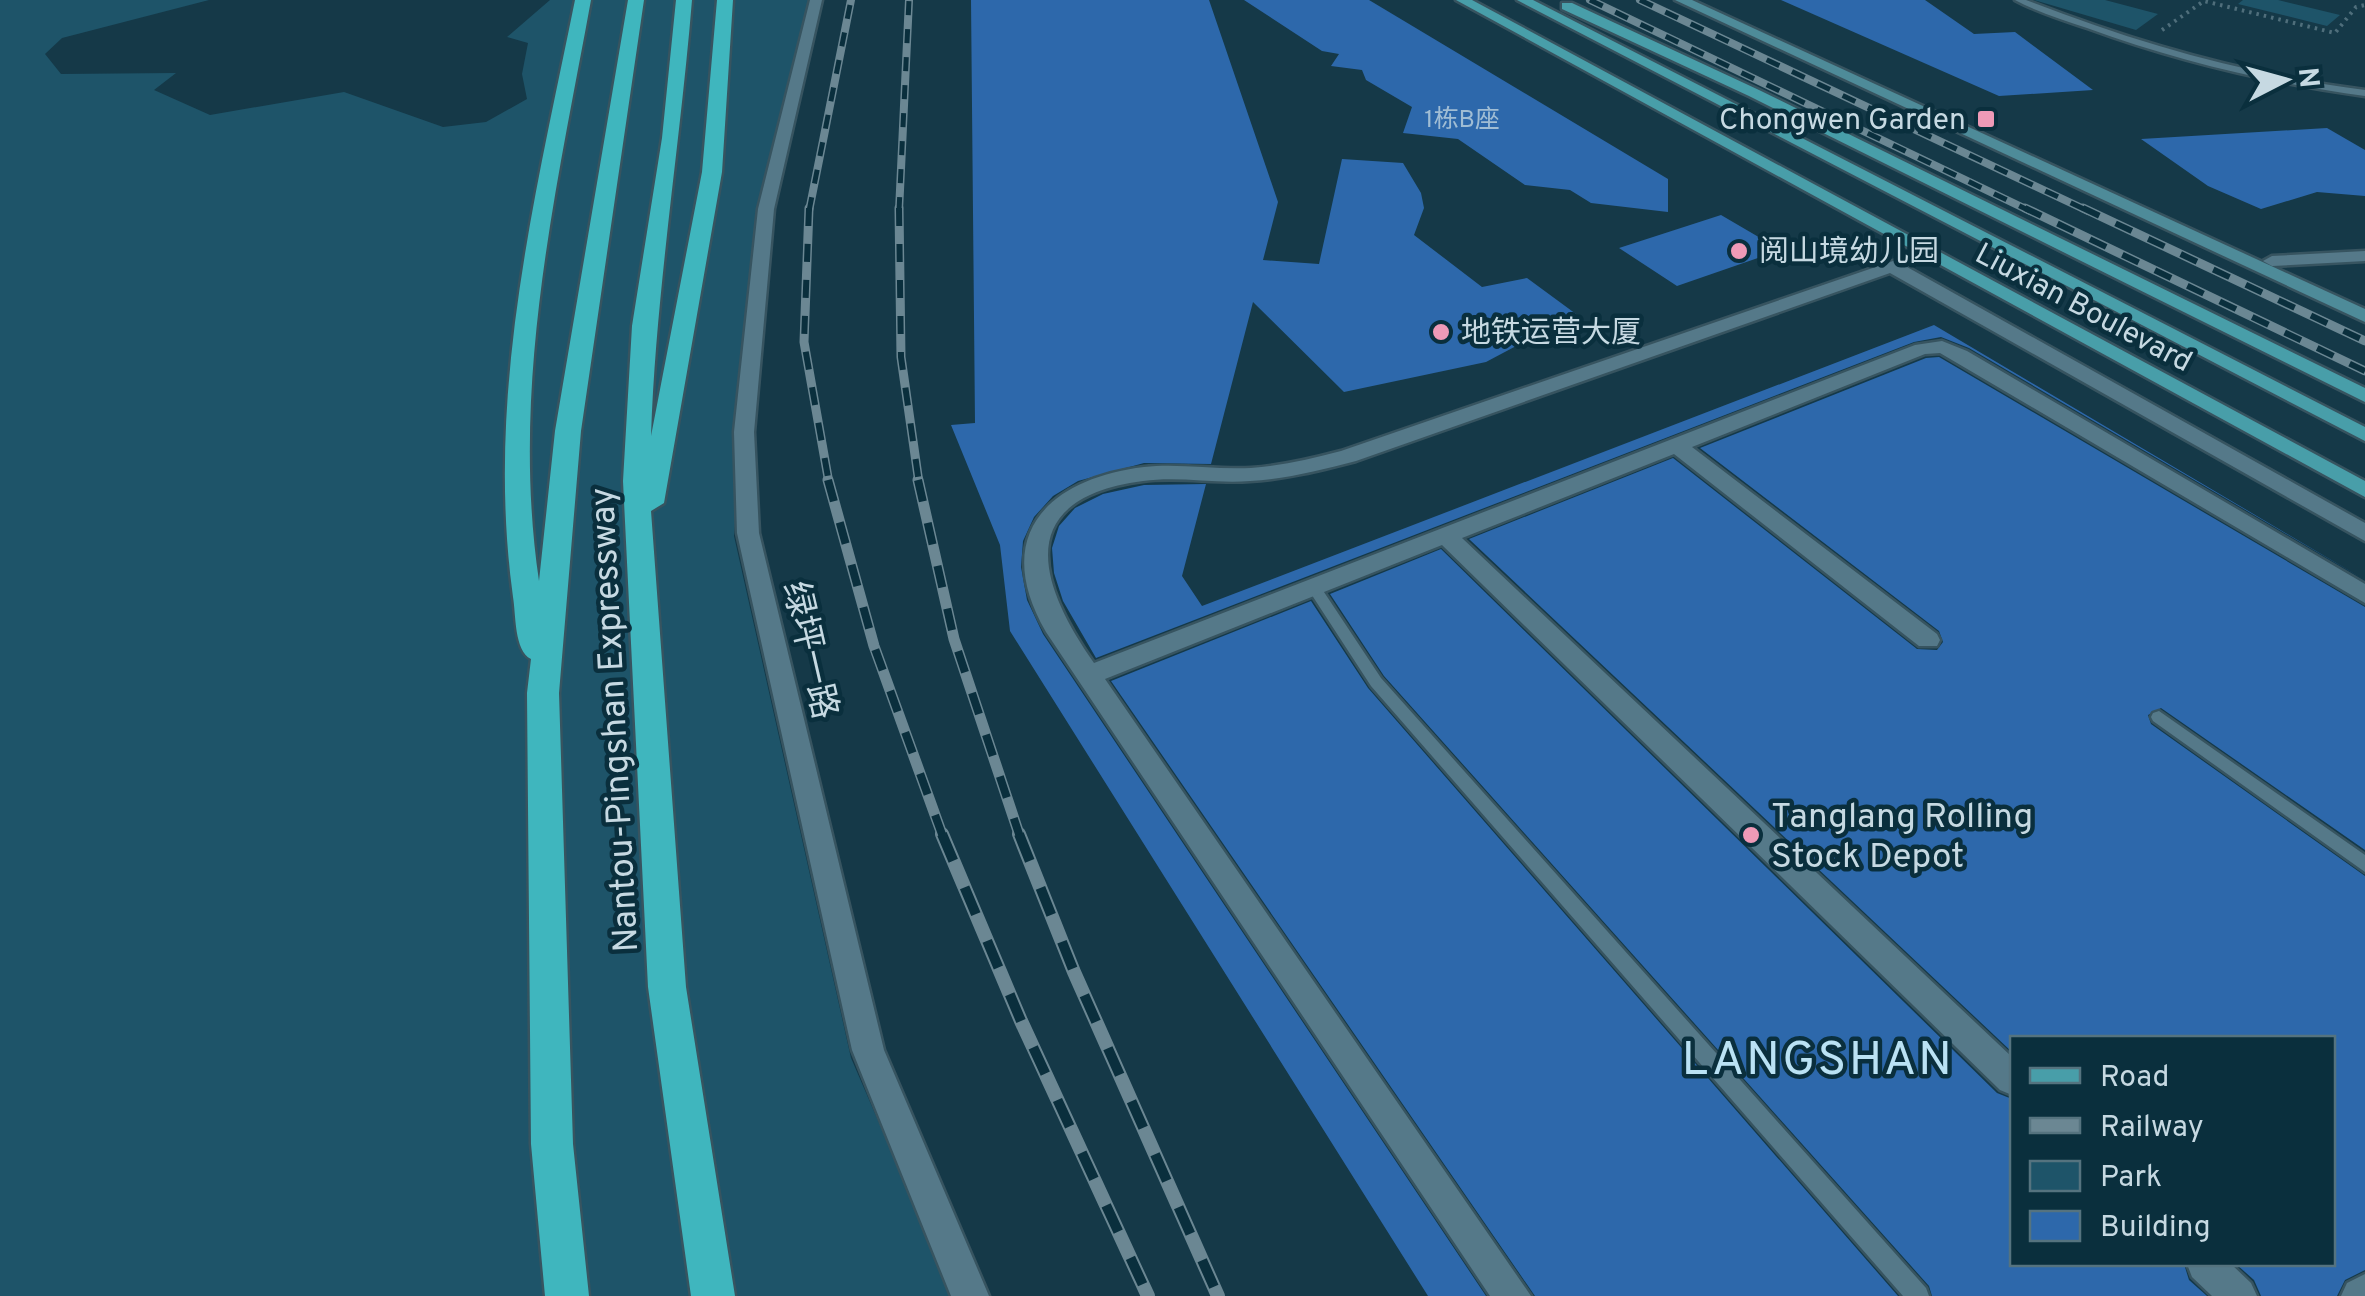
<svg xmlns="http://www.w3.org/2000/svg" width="2365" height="1296" font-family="Overpass,'Noto Sans SC',sans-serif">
<rect width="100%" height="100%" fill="#153948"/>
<path fill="#1e5469" d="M0,0H265H209L62,38L45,54L61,74L176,73L154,90L210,115L344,92L443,127L486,122L527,99L522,74L528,43L507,37L550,0H810L760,208L734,536L851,1058L954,1296H0Z
M2034,0H2105L2158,14L2136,30Z
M2243,0H2278L2340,15L2327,26L2238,4Z"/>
<path fill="#2d68ab" d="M971,0H1209L1278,202L1263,260L1319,264L1342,159L1403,163L1421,193L1424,208L1414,235L1482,287L1527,278L1576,314L1486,362L1344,392L1253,302L1211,464L1144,463L1078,481L1053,496L1034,517L1023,541L1021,567L1027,600L1043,634L1486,1296H1428L1010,631L1000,545L951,425L975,423Z
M1244,0H1369L1668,179V212L1591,203L1570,190L1525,185L1458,139L1403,133L1412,107L1366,80L1362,70L1331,66L1339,54L1322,51Z
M1781,0H1925L1974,34L2015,32L2093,90L1999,96Z
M2327,128L2365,150V196L2317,192L2261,209L2208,186L2141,139Z
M1721,215L1781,250L1677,286L1619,248Z
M1934,325L2365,580L1969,348L1941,337L1914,342L1096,658L1063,601L1054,573L1052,548L1059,526L1075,508L1103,494L1144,485L1206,484L1182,576L1202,606Z
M1939,357L2365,607V850L2161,708L2148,715L2151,724L2365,876V1270L2345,1280L2337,1296H2261L2254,1280L2236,1264H2332V1038H2012V1052L1469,539L1673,458L1917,649L1937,650L1943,642L1939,631L1700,448L1926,358Z
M1441,549L1997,1093L2012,1099V1264H2184L2189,1280L2207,1296H1932L1929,1286L1384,676L1330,594Z
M1311,601L1368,688L1898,1296H1535L1111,681Z"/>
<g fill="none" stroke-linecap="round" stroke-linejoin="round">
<defs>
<path id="lane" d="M2015,0H2026C2136,43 2247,75 2365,90V96C2270,83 2177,61 2087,28C2063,20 2037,12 2015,0Z
M1313,581L1318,583L1381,678L1926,1288L1929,1296H1903L1371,686L1306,586Z
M2159,711L2365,855V872L2153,721L2151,717L2153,713Z"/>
<path id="street" d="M810,0H822L774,209L754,432L759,533L884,1050L989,1296H951L852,1050L737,533L734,432L758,209Z
M1928,249L1934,250V258L1907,267L2365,523V541L1890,273L1356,461C1321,470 1286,479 1250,481C1215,484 1179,476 1143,481C1014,498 1036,581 1094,663L1915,345L1942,341L1967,351L2365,584V603L1940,353L1925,354L1692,447L1937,634L1940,640L1937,646H1919L1674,454L1462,538L2012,1057V1095L2000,1090L1442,545L1105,679L1531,1296H1490L1046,632C991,537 1046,479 1144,467C1179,463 1215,470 1251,468C1281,466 1311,459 1341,451Z
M2365,251V261L2272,266L2263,261L2272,256Z
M2187,1264H2231L2251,1283L2257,1296H2212L2192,1277Z
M2365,1274V1296H2341L2347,1283Z"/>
<path id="secondary" d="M1675,0H1692L2365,309V322Z"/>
<path id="primary" d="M1456,0H1472L2365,481V497Z
M1517,0H1533L2365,427V441Z
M1562,3H1572L1759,90L2365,388V402L1749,96L1562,9Z"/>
<path id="highway" d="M575,0H591C556,192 510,385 539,581L555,431L628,0H644L581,431L559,693L573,1144L589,1296H545L531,1144L527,693L531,659C514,651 516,614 513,597C485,393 535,198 575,0Z
M676,0H692C680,146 656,290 651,436L702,172L717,0H733L722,172L664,503L651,511L686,987L735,1296H691L648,987L623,481L632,326L662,138Z"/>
</defs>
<use href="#lane" stroke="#375460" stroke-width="5"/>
<use href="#street" stroke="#375460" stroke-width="5"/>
<use href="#secondary" stroke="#375460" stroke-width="5"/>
<use href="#primary" stroke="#375460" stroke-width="5"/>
<use href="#highway" stroke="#375460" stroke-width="5"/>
<path stroke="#4f6e7b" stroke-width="4" stroke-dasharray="2.5 5" stroke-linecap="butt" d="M2162,30L2204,1L2335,33L2356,7L2365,5"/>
<use href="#lane" fill="#557989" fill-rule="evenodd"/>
<use href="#street" fill="#557989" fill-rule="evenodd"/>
<use href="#secondary" fill="#4e8b99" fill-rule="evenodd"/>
<use href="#primary" fill="#489ea9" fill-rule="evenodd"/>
<use href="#highway" fill="#3fb6be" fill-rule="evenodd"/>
<defs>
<path id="rail-far3" d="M1590,0L2030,211
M1640,0L2088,211
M809,211L851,0
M899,211L909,0"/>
<path id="rail-far2" d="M809,208L804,342L829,483
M899,208L901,357L919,483
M2025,208L2365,371
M2083,208L2365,341"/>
<path id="rail-far1" d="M828,480L874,646L943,837
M918,480L954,639L1020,837"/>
<path id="rail" d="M942,834L1021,1021L1148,1296
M1019,834L1074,972L1218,1296"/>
</defs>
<use href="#rail-far3" stroke="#6b8793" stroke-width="8"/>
<use href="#rail-far2" stroke="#6b8793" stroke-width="9"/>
<use href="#rail-far1" stroke="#6b8793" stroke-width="11"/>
<use href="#rail" stroke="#6b8793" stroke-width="14"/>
<use href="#rail-far3" stroke="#0a2f3d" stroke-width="5" stroke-dasharray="14" stroke-linecap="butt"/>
<use href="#rail-far2" stroke="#0a2f3d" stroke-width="6" stroke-dasharray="18" stroke-linecap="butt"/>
<use href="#rail-far1" stroke="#0a2f3d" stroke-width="8" stroke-dasharray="22" stroke-linecap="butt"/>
<use href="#rail" stroke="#0a2f3d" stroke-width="10" stroke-dasharray="29" stroke-linecap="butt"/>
</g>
<g fill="#ef9ab7" stroke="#0a2f3d" stroke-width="4">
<rect x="1976" y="109" width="20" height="20" rx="5"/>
<circle cx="1739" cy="251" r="10"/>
<circle cx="1441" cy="332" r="10"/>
<circle cx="1751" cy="835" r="10"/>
</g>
<g text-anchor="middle" stroke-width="9" stroke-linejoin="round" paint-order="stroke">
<g font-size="25" fill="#a0bdd4">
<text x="1462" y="127">1栋B座</text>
</g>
<g font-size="30" fill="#c6d9e2" stroke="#0a2f3d" text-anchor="start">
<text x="1966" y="129" text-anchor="end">Chongwen Garden</text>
<text x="1759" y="261">阅山境幼儿园</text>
<text x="1461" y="342">地铁运营大厦</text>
</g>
<g font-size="30" fill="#c6d9e2" stroke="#0a2f3d">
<text transform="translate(2084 307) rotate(28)" y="10">Liuxian Boulevard</text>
</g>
<g font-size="35" fill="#c6d9e2" stroke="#0a2f3d">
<text transform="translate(811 650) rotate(77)" y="12">绿坪一路</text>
<text transform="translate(613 720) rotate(-93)" y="12">Nantou-Pingshan Expressway</text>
</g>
<g font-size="35" fill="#c6d9e2" stroke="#0a2f3d" text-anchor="start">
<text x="1771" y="827">Tanglang Rolling<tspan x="1771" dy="40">Stock Depot</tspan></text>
</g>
<g font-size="48" letter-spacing="2.5" fill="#bae2f4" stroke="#0a2f3d">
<text x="1818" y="1074">LANGSHAN</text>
</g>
</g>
<rect x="2010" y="1036" width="325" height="230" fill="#0a2f3d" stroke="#55737f" stroke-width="2.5"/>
<rect x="2030" y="1068" width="50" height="15" fill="#489ea9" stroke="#55737f" stroke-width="2.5"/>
<text x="2100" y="1086" font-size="30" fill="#c6d9e2">Road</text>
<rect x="2030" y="1118" width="50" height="15" fill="#6b8793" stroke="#55737f" stroke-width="2.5"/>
<text x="2100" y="1136" font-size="30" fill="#c6d9e2">Railway</text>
<rect x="2030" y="1161" width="50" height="30" fill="#1e5469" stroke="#55737f" stroke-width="2.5"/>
<text x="2100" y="1186" font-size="30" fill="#c6d9e2">Park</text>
<rect x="2030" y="1211" width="50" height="30" fill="#2d68ab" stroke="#55737f" stroke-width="2.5"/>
<text x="2100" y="1236" font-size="30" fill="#c6d9e2">Building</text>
<g transform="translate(2285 80) rotate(84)" stroke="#0a2f3d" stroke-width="8" paint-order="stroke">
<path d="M0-8L18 38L0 25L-18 38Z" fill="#c6d9e2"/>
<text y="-15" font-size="28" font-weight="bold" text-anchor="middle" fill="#c6d9e2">N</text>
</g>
</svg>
